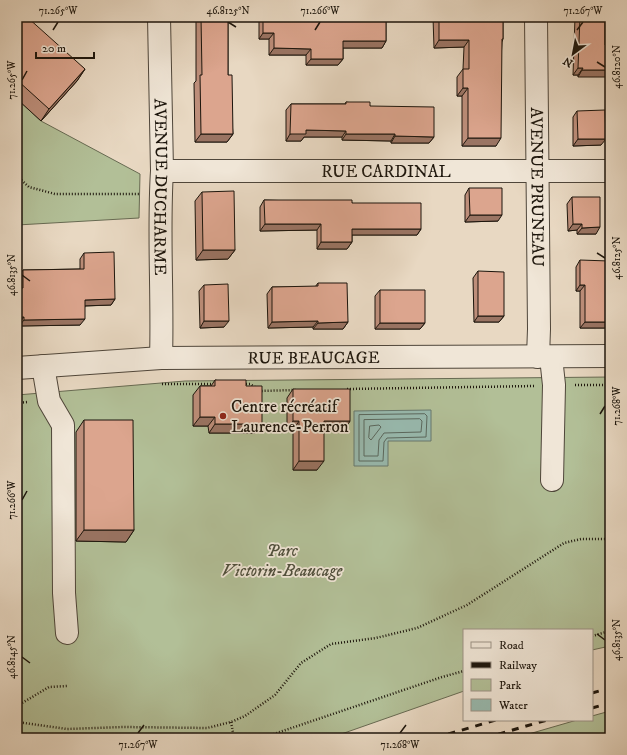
<svg xmlns="http://www.w3.org/2000/svg" width="627" height="755" font-family="'IM FELL DW Pica',serif">
<rect width="100%" height="100%" fill="#e8d8c2"/>
<filter id="stains"><feTurbulence type="fractalNoise" baseFrequency=".005" numOctaves="4"/><feColorMatrix values="0 0 0 0 .2 0 0 0 0 .09 0 0 0 0 .02 0 0 0 .5 -.17"/></filter>
<radialGradient id="worn" r=".72"><stop offset=".6" stop-color="#630" stop-opacity="0"/><stop offset="1" stop-color="#630" stop-opacity=".3"/></radialGradient>
<path fill="#b2bf97" stroke="#676a52" d="M17,99L41,121L140,174L139,218L17,225Z
M610,377V646L592,650V630H464V691L330,738H17V395L185,381Z
M610,711V735L596,738H515L577,720H592V716Z"/>
<path fill="#98baaf" stroke="#66786e" d="M431,410V441H388V466H354V411Z"/>
<g fill="none" stroke-linecap="round" stroke-linejoin="round">
<path stroke="#5a685e" stroke-width="1" d="M425,414L427,416L426,437L387,438L384,442L383,461H359V415Z
M420,419L422,421L421,432L384,433L379,440L378,456H364V420Z
M370,426L379,425L381,427L371,440L369,438Z"/>
<defs>
<g id="minor">
<path id="s1" d="M159,17L162,171C158,233 163,296 161,358"/>
<path id="s2" d="M536,17L539,329L538,357"/>
<path id="s3" d="M162,171H610"/>
<path d="M551,357L554,385L552,480"/>
<path d="M43,366L49,401L63,425L64,593L67,633"/>
<path id="s4" d="M17,368L161,358L610,356"/>
</g>
</defs>
<use href="#minor" stroke="#4f463a" stroke-width="24"/>
<path stroke="#1c150c" stroke-width="2.5" stroke-dasharray="1 2" stroke-linecap="butt" d="M17,176L29,187L55,194H140
M162,384H214
M243,384H250L255,387
M575,385H610
M347,389L534,386
M259,390L260,391L296,390
M17,403L28,402
M592,636L610,631
M17,706L49,687L67,686
M17,722L67,729L123,727L207,728L231,722L245,716L275,695L301,663L331,644L376,638L417,628L467,605L564,543L581,539H610
M231,722L234,738
M262,738L442,677L464,671"/>
<use href="#minor" stroke="#f0e6d7" stroke-width="22"/>
<path stroke="#1c150c" stroke-width="3" stroke-dasharray="7 7" stroke-linecap="butt" d="M592,693L610,688
M592,708L610,703
M435,738L496,720
M485,738L547,720"/>
</g>
<path fill="#bd8e7a" stroke="#1c150c" d="M17,17L85,69L77,81L41,121L17,99Z
M196,17H228V75L233,134L227,142H195L194,83L196,81Z
M259,17H386V41L382,48H343V59L338,65H306V55H269V39H259Z
M433,17H503V39L502,42L496,146H462V96H457V77L463,69L464,47L434,48Z
M575,17H605V45L578,77V75H573Z
M346,102L370,106L434,137L429,143H391V141L342,140V137H304L301,141H286V110L291,104H345Z
M577,111L601,145L573,146V117Z
M469,188L498,221L465,222V195Z
M202,192L235,250L228,259L196,260L195,201Z
M572,197L596,234H577V230L568,231L567,204Z
M264,200L352,203L421,229L417,235H352V242L347,249H317V230L260,231V207Z
M84,253L115,299L111,305L85,306L80,325L19,326V276L23,270L80,269V259Z
M580,260L609,297H610V328H580V291H576V267Z
M478,271L504,316L499,322H474L473,278Z
M318,283L348,322L343,329H313V327L268,328L267,294L272,287H315Z
M204,285L224,327L200,328L199,291Z
M380,290L425,323L420,329H375V296Z
M215,380L246,386L255,433H209L208,426H193V395L200,386H211Z
M293,389L350,421L344,430H324L317,470H293V431L287,430V398Z
M84,420L134,530L126,542L76,541V432Z"/>
<path fill="#9a7463" stroke="#1c150c" d="M263,33H274L269,39H259Z
M439,40H469L464,47L434,48Z
M343,41H386L382,48H338Z
M274,48L311,49L306,55H269Z
M311,59H343L338,65H306Z
M578,68H583L578,75H573Z
M85,69L77,81L41,121L49,109Z
M582,70H610V77H578Z
M463,88H468L462,96H457Z
M306,130L346,131L342,137H304L301,141H286L290,134Z
M201,134H233L227,142H195Z
M346,134H395L391,141L342,140Z
M395,136L434,137L429,143H391Z
M468,138H501L496,146H462Z
M578,139H606L601,145L573,146Z
M470,215H502L498,221L465,222Z
M265,224H321L317,230L260,231Z
M573,224H582L577,230L568,231Z
M600,227L596,234H577L582,228Z
M352,229H421L417,235H347Z
M321,242H352L347,249H317Z
M203,250H235L228,259L196,260Z
M580,285H585L580,291H576Z
M115,299L111,305L80,306L85,300Z
M478,316H504L499,322H474Z
M17,317H24L19,323H17Z
M85,319L80,325L19,326L24,320Z
M204,321H229L224,327L200,328Z
M318,321L313,327L268,328L272,322Z
M348,322L343,329H313L318,323Z
M585,322H610V328H580Z
M380,323H425L420,329H375Z
M200,417H215L208,426H193Z
M293,421H299L293,431L287,430Z
M324,421H350L344,430H318Z
M215,424H262L255,433H209Z
M299,461H324L317,470H293Z
M84,530H134L126,542L76,541Z"/>
<path fill="#dca58e" stroke="#1c150c" d="M17,17H27L85,69L49,109L17,80Z
M201,17H228V75H232L233,134H201L200,75H202Z
M263,17H386V41H343V59H311V49L274,48V33H263Z
M439,17H503V39H502L501,138H468V88H463V69H469V40H439Z
M580,17H605V45H610V70H582L583,68H578Z
M346,102H370V106L434,107V137L395,136V134H346V131L306,130V134H290L291,104H346Z
M605,110L606,139H578L577,111Z
M469,188H502V215H470Z
M234,191L235,250H203L202,192Z
M572,197H600V227L582,228V224H573Z
M264,200H352V203H421V229H352V242H321V224H265Z
M114,252L115,299L85,300V319L24,320V317H17V288H23V270L84,269V253Z
M580,260L609,261V297H610V322H585V285H580Z
M478,271L504,272V316H478Z
M318,283H347L348,322L318,323V321L272,322V287L318,286Z
M228,284L229,321H204V285Z
M380,290H425V323H380Z
M215,380H246V386H262V424H215V417H200V386H215Z
M293,389H350V421H324V461H299V421H293Z
M84,420H133L134,530H84Z"/>
<path fill="none" stroke="#1c150c" stroke-width="1.5" d="M228,22L236,27M53,30L58,22M315,30L320,22M577,30L583,22M597,62L605,67M22,80L27,71M597,253L605,258M22,275L30,281M600,414L605,406M22,500L27,491M597,634L605,640M22,657L30,663M138,733L144,725M400,733L406,725"/>
<circle fill="#8f2418" stroke="#f0e6d7" stroke-width="1.5" cx="223" cy="416" r="4"/>
<g text-anchor="middle" stroke-width="3.5" stroke-linejoin="round" paint-order="stroke">
<g font-size="17" fill="#1c150c" stroke="#f0e6d7">
<text dy="6" stroke="none"><textPath href="#s3" startOffset="224">RUE CARDINAL</textPath></text>
<text dy="6" stroke="none"><textPath href="#s1" startOffset="170">AVENUE DUCHARME</textPath></text>
<text dy="6" stroke="none"><textPath href="#s2" startOffset="170">AVENUE PRUNEAU</textPath></text>
<text dy="6" stroke="none"><textPath href="#s4" startOffset="297">RUE BEAUCAGE</textPath></text>
</g>
<g font-size="17" fill="#1c150c" stroke="#f0e6d7" text-anchor="start">
<text x="231" y="412">Centre récréatif<tspan x="231" dy="20">Laurence-Perron</tspan></text>
</g>
<g font-size="17" font-style="italic" fill="#50503d" stroke="#f0e6d7">
<text x="282" y="556">Parc<tspan x="282" dy="20">Victorin-Beaucage</tspan></text>
</g>
</g>
<rect width="627" height="755" fill="none" stroke="#e8d8c2" stroke-width="44"/>
<rect x="463" y="629" width="130" height="92" fill="#f0e6d7" stroke="#9b9286"/>
<rect x="471" y="642" width="20" height="6" fill="#f0e6d7" stroke="#9b9286"/>
<text x="499" y="649" font-size="12" fill="#1c150c">Road</text>
<rect x="471" y="662" width="20" height="6" fill="#1c150c" stroke="#9b9286"/>
<text x="499" y="669" font-size="12" fill="#1c150c">Railway</text>
<rect x="471" y="679" width="20" height="12" fill="#b2bf97" stroke="#9b9286"/>
<text x="499" y="689" font-size="12" fill="#1c150c">Park</text>
<rect x="471" y="699" width="20" height="12" fill="#98baaf" stroke="#9b9286"/>
<text x="499" y="709" font-size="12" fill="#1c150c">Water</text>
<g transform="translate(573 54) rotate(212)" stroke="#f0e6d7" stroke-width="3" paint-order="stroke">
<path d="M0-3L7 15L0 10L-7 15Z" fill="#1c150c"/>
<text y="-6" font-size="11" font-weight="bold" text-anchor="middle" fill="#1c150c">N</text>
</g>
<path d="M36 52v6h58v-6" fill="none" stroke="#1c150c" stroke-width="2"/>
<text x="42" y="52" font-size="12" fill="#1c150c" stroke="#f0e6d7" stroke-width="3" paint-order="stroke">20 m</text>
<rect x="22" y="22" width="583" height="711" fill="none" stroke="#1c150c" stroke-width="1.5"/>
<g font-size="10" text-anchor="middle" fill="#1c150c">
<text x="58" y="14">71.265°W</text>
<text x="228" y="14">46.8125°N</text>
<text x="320" y="14">71.266°W</text>
<text x="583" y="14">71.267°W</text>
<text transform="translate(616 67) rotate(-90)" y="4">46.8120°N</text>
<text transform="translate(11 80) rotate(-90)" y="4">71.265°W</text>
<text transform="translate(616 258) rotate(-90)" y="4">46.8125°N</text>
<text transform="translate(11 275) rotate(-90)" y="4">46.8135°N</text>
<text transform="translate(616 406) rotate(-90)" y="4">71.268°W</text>
<text transform="translate(11 500) rotate(-90)" y="4">71.266°W</text>
<text transform="translate(616 640) rotate(-90)" y="4">46.8135°N</text>
<text transform="translate(11 657) rotate(-90)" y="4">46.8145°N</text>
<text x="138" y="748">71.267°W</text>
<text x="400" y="748">71.268°W</text>
</g>
<rect width="100%" height="100%" filter="url(#stains)"/>
<rect width="100%" height="100%" fill="url(#worn)"/>
</svg>
